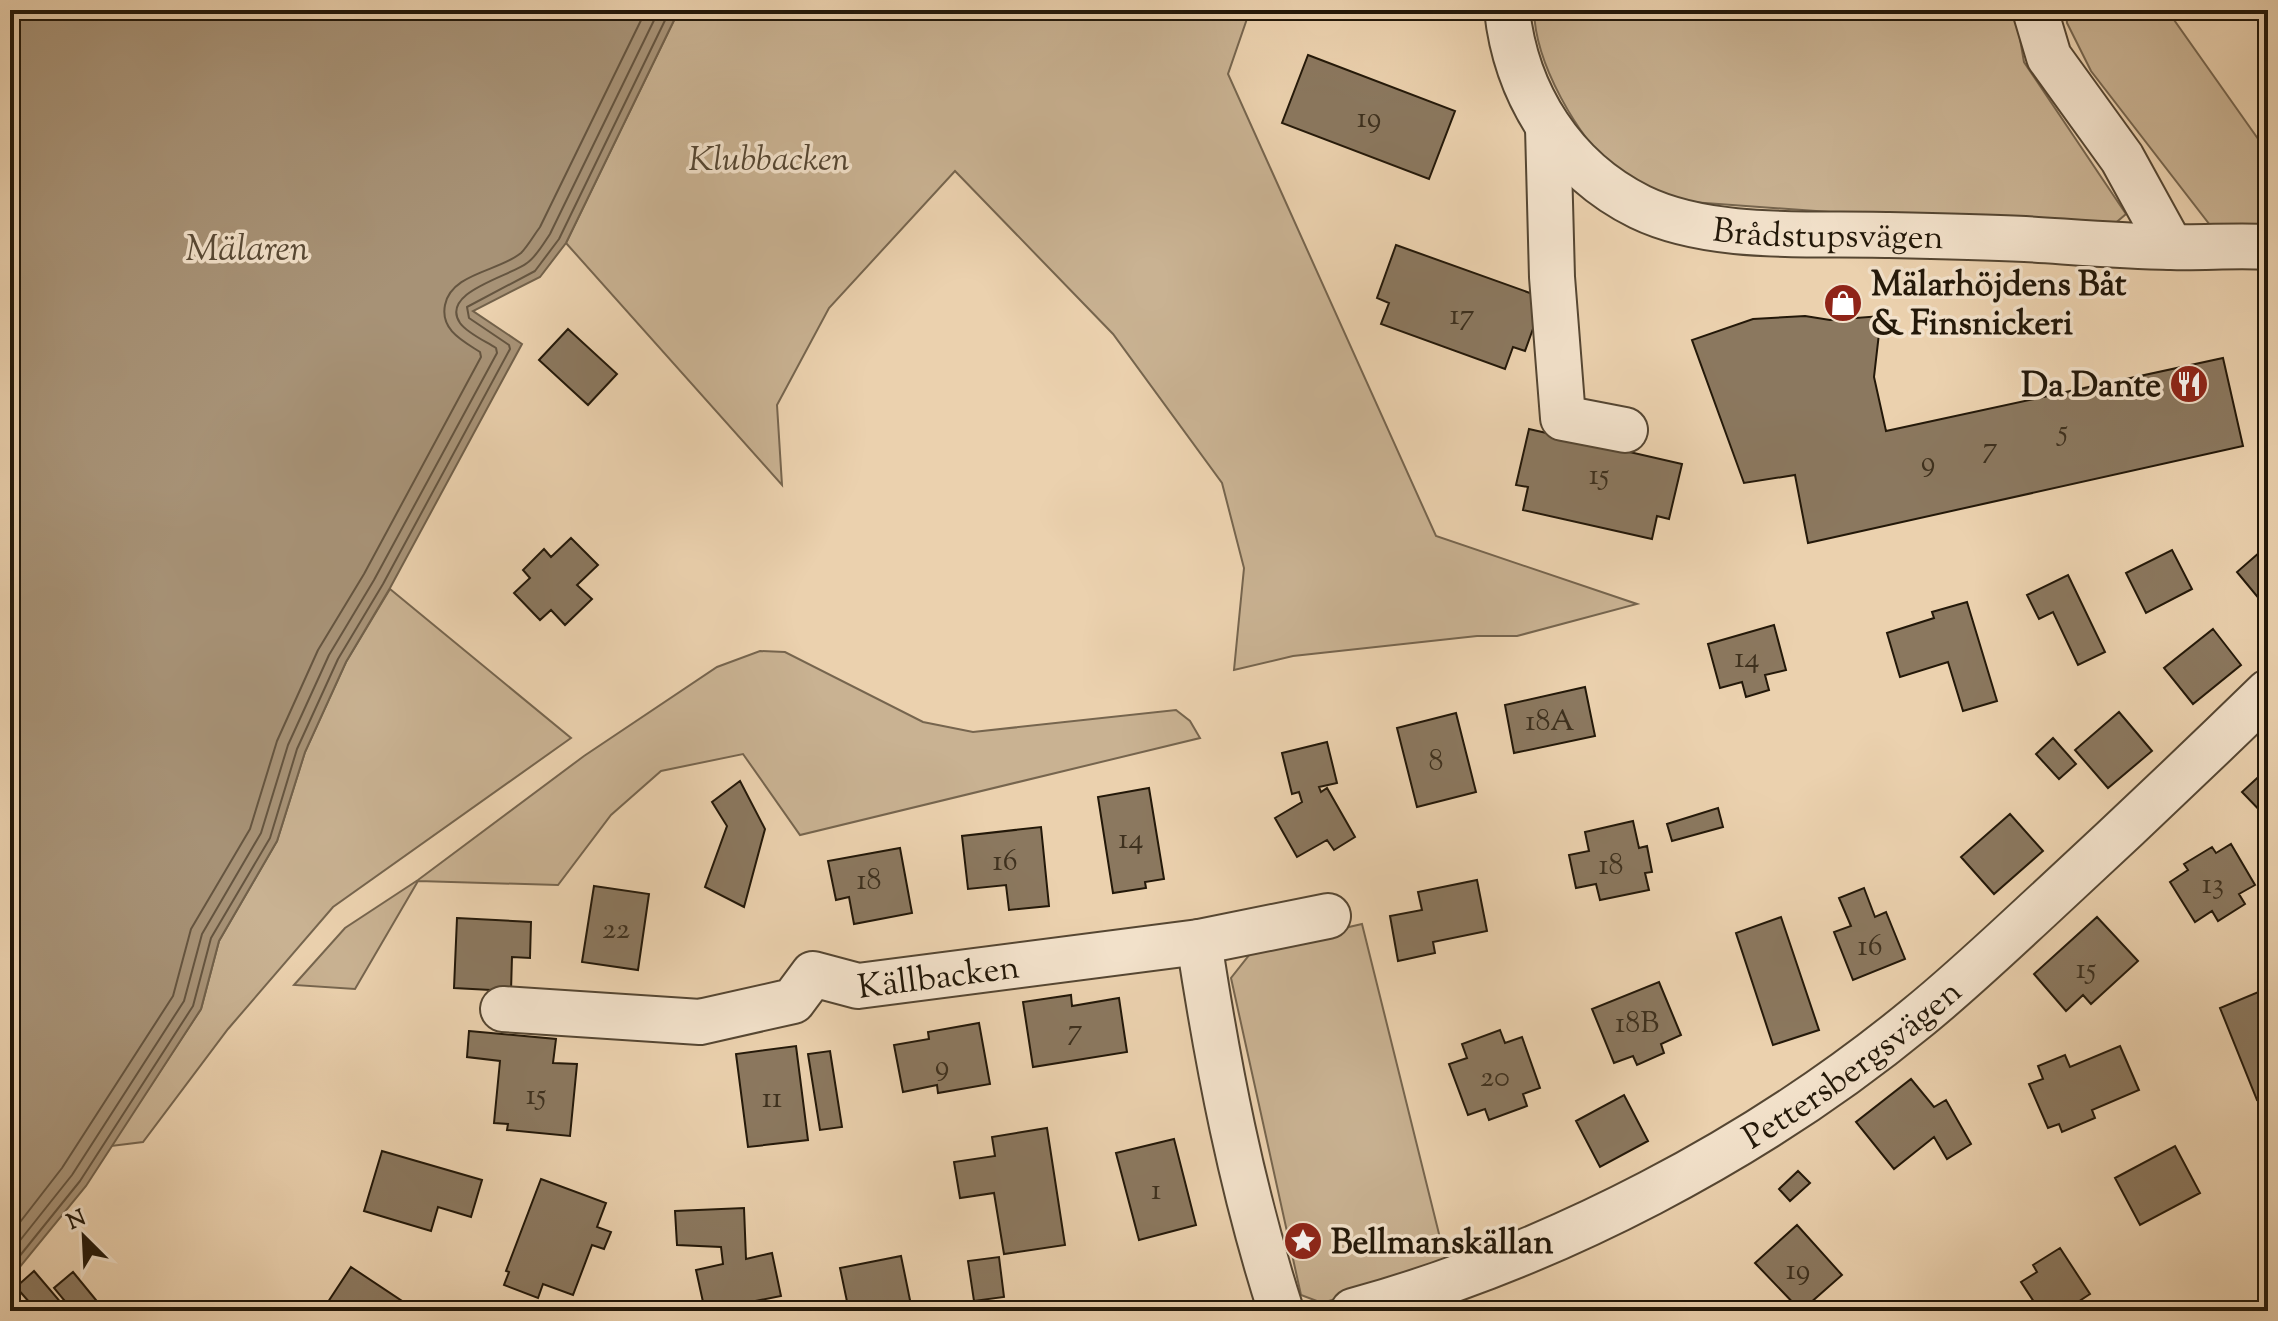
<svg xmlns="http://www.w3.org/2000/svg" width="2278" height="1321" font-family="'Sorts Mill Goudy',serif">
<rect width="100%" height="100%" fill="#ebd1ae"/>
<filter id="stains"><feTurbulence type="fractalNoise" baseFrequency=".0025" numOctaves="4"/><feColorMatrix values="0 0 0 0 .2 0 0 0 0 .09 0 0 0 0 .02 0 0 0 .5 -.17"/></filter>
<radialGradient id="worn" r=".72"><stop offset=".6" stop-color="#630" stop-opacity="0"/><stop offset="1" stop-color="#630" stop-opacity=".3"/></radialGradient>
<path fill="#c9b292" stroke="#76654e" stroke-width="2" d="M679,10H1250L1228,74L1436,536L1637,604L1517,636H1477L1293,656L1234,670L1244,568L1222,483L1113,334L955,171L829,308L777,405L782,485L566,243Z
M1534,10H2015L2024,62L2126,214L2105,232L1664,200C1649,191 1631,183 1617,171C1577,137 1535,63 1534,10Z
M2066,10H2167L2268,153V224L2210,225L2091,71L2067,23Z
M390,589L571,738L333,907L228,1029L143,1142L111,1146L201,1009L219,941L277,841L305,752L346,662Z
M760,651L785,652L923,722L973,732L1176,710L1190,721L1200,738L800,835L743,754L661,771L611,815L558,885L418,881L355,989L294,985L345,928L418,880L584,756L717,667Z
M1362,924L1447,1266L1322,1303L1301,1295L1231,978L1254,949Z"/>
<path fill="#a79276" stroke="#72614a" stroke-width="2" d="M10,10H679L566,243L540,277L473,311L522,344L390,588L346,662L305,752L277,841L219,941L201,1009L86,1186L10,1279Z"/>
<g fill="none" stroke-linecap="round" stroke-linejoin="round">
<path stroke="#655540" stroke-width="2" d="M10,1235L62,1168L173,996L191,929L250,829L277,741L318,650L364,574L481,357L480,352C463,341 440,330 445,305C451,273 500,271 521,253C528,246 534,235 540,227L646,10
M10,1253L72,1175L184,1001L202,934L261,833L288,745L329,655L374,580L497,353L496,348C485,341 467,333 460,323C439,292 511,276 527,263C536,257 544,243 550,234L659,10
M10,1268L80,1181L193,1006L211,938L270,838L297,749L338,659L383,584L510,349L509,345L469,318L467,307L535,271L559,239L670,10"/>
</g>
<path fill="#8b785f" stroke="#231809" stroke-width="2" d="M1308,55L1455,111L1429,179L1282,123Z
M1396,245L1544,298L1525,351L1513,347L1505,369L1381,324L1389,303L1377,298Z
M1805,316L1830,320L1881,316L1874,377L1886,431L2223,358L2243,446L1808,543L1795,475L1744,483L1692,340L1753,319Z
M568,329L617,374L588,405L539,360Z
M1529,429L1682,464L1669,519L1657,516L1652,539L1523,510L1528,487L1516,485Z
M571,538L598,565L577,585L592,599L565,625L551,610L540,620L514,593L530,578L523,570L544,549L551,557Z
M2268,545V604L2265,606L2237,572Z
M2172,550L2192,589L2146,613L2126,573Z
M2068,575L2105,652L2078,665L2053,612L2039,619L2027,595Z
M1967,602L1997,701L1963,711L1948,662L1900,677L1887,633L1934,618L1932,612Z
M1774,625L1786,670L1765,675L1769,690L1746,697L1742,682L1720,688L1708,644Z
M2213,629L2241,665L2193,704L2164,668Z
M1585,687L1595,736L1514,753L1505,705Z
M2119,712L2152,751L2108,788L2075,750Z
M1456,713L1476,792L1417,807L1397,728Z
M2053,738L2076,764L2059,779L2036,754Z
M1327,742L1337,783L1319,787L1321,792L1327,788L1355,837L1334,850L1327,840L1297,857L1275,818L1302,802L1299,792L1292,794L1282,753Z
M2268,768V819L2242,792Z
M740,781L765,829L744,907L705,887L727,826L712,802Z
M1149,788L1164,879L1145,882L1146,888L1113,893L1098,797Z
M1718,808L1723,827L1672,841L1667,824Z
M2010,814L2043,851L1994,894L1961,857Z
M1633,821L1639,848L1647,846L1652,872L1645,873L1649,890L1600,900L1596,884L1576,888L1569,855L1589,851L1585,832Z
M1041,827L1049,906L1009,910L1006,885L968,889L962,836Z
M2231,844L2255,885L2239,894L2245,904L2218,921L2212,911L2195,922L2170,882L2188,870L2184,864L2212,847L2216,853Z
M900,848L912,913L854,924L849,897L836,900L828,861Z
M1477,880L1487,931L1433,942L1435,953L1398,961L1390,916L1422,910L1418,892Z
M594,886L649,894L638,970L582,962Z
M1864,888L1875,917L1886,912L1905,959L1853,980L1834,932L1851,926L1839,898Z
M1781,917L1819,1030L1773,1045L1736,933Z
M2097,917L2138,961L2091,1004L2083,995L2066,1011L2034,974Z
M457,918L531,922L530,958L512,957L511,991L454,988Z
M1659,982L1681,1035L1661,1044L1664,1053L1637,1065L1633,1056L1614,1063L1592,1009Z
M2268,988V1096L2257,1100L2220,1008Z
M1071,995L1072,1006L1119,998L1127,1052L1033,1067L1023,1002Z
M979,1023L990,1084L938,1093L937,1085L903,1092L894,1045L929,1039L928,1032Z
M1500,1030L1505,1043L1522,1037L1540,1088L1523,1094L1527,1106L1489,1120L1485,1109L1468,1115L1449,1064L1467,1058L1462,1044Z
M469,1031L556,1039L553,1063L577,1064L570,1136L507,1130L508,1124L494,1123L500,1061L467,1057Z
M796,1046L808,1140L748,1147L736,1054Z
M2120,1046L2139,1090L2092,1110L2095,1118L2062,1132L2059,1124L2048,1128L2029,1084L2043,1079L2038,1066L2065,1055L2070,1067Z
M830,1051L842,1127L820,1130L808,1054Z
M1911,1079L1934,1107L1946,1100L1971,1144L1947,1159L1934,1137L1894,1169L1856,1122Z
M1624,1095L1648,1141L1600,1167L1576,1121Z
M1047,1128L1065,1245L1004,1254L994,1193L960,1198L954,1162L995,1156L992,1137Z
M1174,1139L1196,1225L1139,1240L1116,1153Z
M2175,1146L2200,1193L2140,1225L2115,1178Z
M382,1151L482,1180L471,1217L438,1207L431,1231L364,1211Z
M1798,1171L1810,1183L1790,1201L1779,1189Z
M541,1179L606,1203L597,1227L611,1232L604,1249L592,1245L573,1295L543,1284L538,1298L504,1285L509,1272L506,1271Z
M744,1208L746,1259L772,1253L781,1296L705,1311L696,1270L723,1264L721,1247L677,1245L675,1211Z
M1797,1225L1842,1275L1801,1311L1755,1263Z
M2060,1248L2090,1294L2064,1311L2058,1306L2051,1311H2040L2021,1282L2037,1272L2033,1265Z
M901,1256L911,1305L883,1311H849L840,1268Z
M999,1257L1004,1297L974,1301L968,1261Z
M351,1267L414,1309L412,1311H322Z
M34,1271L63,1305L55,1311H37L16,1287Z
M73,1272L105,1311H73L54,1288Z"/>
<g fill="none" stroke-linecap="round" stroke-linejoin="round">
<defs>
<g id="minor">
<path id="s1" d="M1507,10C1516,94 1563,169 1640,207C1710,241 1809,233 1886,235C1932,236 1979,237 2025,239C2074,242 2122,246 2171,247C2203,248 2236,245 2268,247"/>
<path d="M2035,10L2049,57L2122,158L2171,247"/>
<path d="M1548,128L1552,277L1563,418L1625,430"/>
<path d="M1199,942C1218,1066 1242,1191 1281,1311"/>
<path id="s2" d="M503,1009L700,1022L793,1001L813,974L858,986L1199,942L1328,916"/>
<path id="s3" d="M1353,1311C1553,1256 1758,1149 1918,1017C1960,983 2000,945 2040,908C2117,837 2193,765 2268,692"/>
</g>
</defs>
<use href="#minor" stroke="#554632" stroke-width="48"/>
<use href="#minor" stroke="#f2e1ca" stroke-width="44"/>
</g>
<defs>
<symbol id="shop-disc" viewBox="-11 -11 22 22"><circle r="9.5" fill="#8f2418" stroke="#f2e1ca"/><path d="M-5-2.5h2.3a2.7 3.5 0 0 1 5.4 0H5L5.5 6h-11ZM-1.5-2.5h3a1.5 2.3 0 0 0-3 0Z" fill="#fff"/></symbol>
<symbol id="restaurant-disc" viewBox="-11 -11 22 22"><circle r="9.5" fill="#8f2418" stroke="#f2e1ca"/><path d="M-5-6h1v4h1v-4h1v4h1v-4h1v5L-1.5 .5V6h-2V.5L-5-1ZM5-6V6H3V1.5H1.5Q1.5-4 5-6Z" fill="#fff"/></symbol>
<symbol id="sight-disc" viewBox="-11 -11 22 22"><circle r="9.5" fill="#8f2418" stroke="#f2e1ca"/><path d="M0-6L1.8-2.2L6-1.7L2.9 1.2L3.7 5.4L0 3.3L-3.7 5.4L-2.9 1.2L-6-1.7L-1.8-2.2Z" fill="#fff"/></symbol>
</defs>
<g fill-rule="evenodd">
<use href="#shop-disc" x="1821" y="281" width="44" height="44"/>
<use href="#restaurant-disc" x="2167" y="362" width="44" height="44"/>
<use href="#sight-disc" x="1281" y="1219" width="44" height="44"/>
</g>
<g text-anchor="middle" stroke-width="7" stroke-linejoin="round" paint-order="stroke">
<g font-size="30" fill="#3d301e">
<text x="1369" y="127">19</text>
<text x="1462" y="324">17</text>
<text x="2063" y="440">5</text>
<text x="1990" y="457">7</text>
<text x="1928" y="471">9</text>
<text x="1599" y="484">15</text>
<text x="1747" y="667">14</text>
<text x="1550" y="730">18A</text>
<text x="1436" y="770">8</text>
<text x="1131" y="848">14</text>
<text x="1005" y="870">16</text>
<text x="1611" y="874">18</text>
<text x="869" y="889">18</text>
<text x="2213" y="893">13</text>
<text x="616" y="938">22</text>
<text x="1870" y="955">16</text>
<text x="2086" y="978">15</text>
<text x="1637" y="1032">18B</text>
<text x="1075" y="1039">7</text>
<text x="942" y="1075">9</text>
<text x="1495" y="1086">20</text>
<text x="536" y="1104">15</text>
<text x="772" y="1107">11</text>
<text x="1156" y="1199">1</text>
<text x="1798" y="1279">19</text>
</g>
<g font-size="34" font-style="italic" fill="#554632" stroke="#f2e1ca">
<text x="769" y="170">Klubbacken</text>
</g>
<g font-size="34" fill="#231809" stroke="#f2e1ca">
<text dy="12" stroke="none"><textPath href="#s1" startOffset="440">Brådstupsvägen</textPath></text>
<text dy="12" stroke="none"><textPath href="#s2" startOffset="454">Källbacken</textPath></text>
<text dy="12" stroke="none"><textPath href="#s3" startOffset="560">Pettersbergsvägen</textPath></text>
</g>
<g font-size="34" font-weight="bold" fill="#231809" stroke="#f2e1ca" text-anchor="start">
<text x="1871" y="295">Mälarhöjdens Båt<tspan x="1871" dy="39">&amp; Finsnickeri</tspan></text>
<text x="2161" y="396" text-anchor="end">Da Dante</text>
<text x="1331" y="1253">Bellmanskällan</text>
</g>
<g font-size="36" font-style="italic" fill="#584935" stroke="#f2e1ca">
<text x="247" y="260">Mälaren</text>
</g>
</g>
<rect width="2278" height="1321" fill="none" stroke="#ebd1ae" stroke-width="40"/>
<rect x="12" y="12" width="2254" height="1297" fill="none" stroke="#231809" stroke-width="4"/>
<rect x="20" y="20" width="2238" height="1281" fill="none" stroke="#231809" stroke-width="2"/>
<g transform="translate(84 1237) rotate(336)" stroke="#f2e1ca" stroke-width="6" paint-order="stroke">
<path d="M0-6L14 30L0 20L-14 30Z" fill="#231809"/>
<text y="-12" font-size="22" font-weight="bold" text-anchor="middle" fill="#231809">N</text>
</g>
<rect width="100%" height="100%" filter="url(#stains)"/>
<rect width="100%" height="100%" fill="url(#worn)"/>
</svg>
